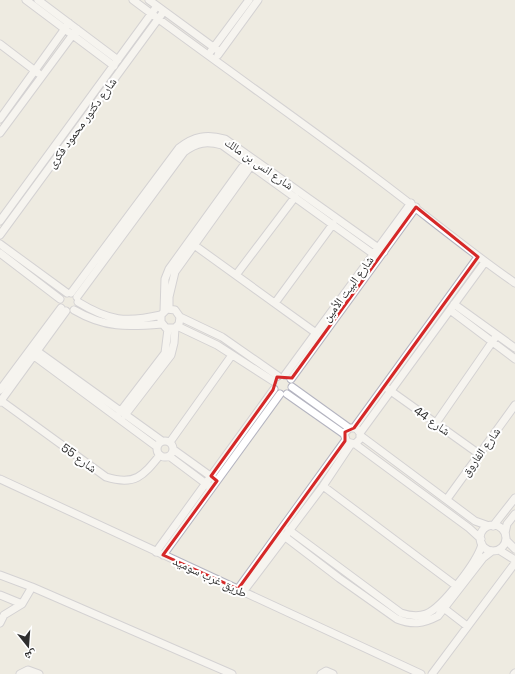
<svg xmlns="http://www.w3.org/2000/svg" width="515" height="674" font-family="'Space Grotesk','Noto Naskh Arabic',sans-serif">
<rect width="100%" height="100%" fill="#eeebe1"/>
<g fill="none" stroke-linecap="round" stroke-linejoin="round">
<defs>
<path id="minor" d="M26,0L114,66
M38,0L118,60
M133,0C213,60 295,117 375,177C422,212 467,250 515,283
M149,0L220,52
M0,44L38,73
M211,51L249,0
M218,55L258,0
M0,119L69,23
M0,133L77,29
M0,221L157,6
M0,235L164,11
M190,242L316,333
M0,244L67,293
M0,253L60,299
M236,275L295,197
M71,293L179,148C194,136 207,134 225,139L384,252
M77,297L184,152C197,142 207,141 222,145L379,258
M78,302C109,321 126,323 161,315
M275,303L333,224
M454,304L515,348
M169,309V297L175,272L253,163
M74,310C105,328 127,327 162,324
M450,310L515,359
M164,311L165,279L169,269L249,158
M180,317L222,337L278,376
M177,326L217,345L273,381
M37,351L162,441
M34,356L157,447
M285,375L411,203
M291,379L416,207
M292,387L349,428
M388,389L479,454
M0,390L61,308
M287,394L344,434
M0,400L106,477C135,486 143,476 160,455
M0,402L66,311
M120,412L165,353L168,329
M125,415L171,355L174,343L175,328L179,324L180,317L175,310L167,309L161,315V322L166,328H175
M436,423L497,335
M354,428L478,257
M360,433L485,262
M361,436L475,521L489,526
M157 449a8 8 0 1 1 16 0a8 8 0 1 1-16 0Z
M170,442L232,355
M355,444L360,439V433L356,428H349L344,434L347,442L355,444L469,528L481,539
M174,450L213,478
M169,456L209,486
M0,479L421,674
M323,486L459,588
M447,499L515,405
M480 538a13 13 0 1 1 26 0a13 13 0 1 1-26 0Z
M493,526L515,498
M289,530L401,613C410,616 418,617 426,614C442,608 478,561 482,544
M505,533L507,524L515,514
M284,536L339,578L397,619C412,625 423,624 438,616L483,558L492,551
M506,540L515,549
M499,550L515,560
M156,552L274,389
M163,555L280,394
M0,575L32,587L232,674
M238,589L345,441
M243,592L323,486L351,444
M0,595L22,604
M445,609L467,626
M0,623L4,615L22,604L32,587
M20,674L28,670L39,674
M321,674L326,671L333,674
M432,674L515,563
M514,674L515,673"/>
</defs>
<use href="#minor" stroke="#b4b4c0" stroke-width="9"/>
<use href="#minor" stroke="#fff" stroke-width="7"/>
</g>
<path d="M0 0H515V674H0ZM416,207L478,257L354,428L345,432V441L238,589L163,555L217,481L211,476L273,390L277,377L292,378Z" fill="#eeebe1" fill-opacity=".55" fill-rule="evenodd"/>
<path fill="none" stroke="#d62828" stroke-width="3" stroke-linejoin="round" d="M416,207L478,257L354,428L345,432V441L238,589L163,555L217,481L211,476L273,390L277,377L292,378Z"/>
<g text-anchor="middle" stroke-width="4" stroke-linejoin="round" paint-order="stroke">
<g font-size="12" fill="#2e2e2e" stroke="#fff">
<text transform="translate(82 123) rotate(-54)" y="4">شارع دكتور محمود فكرى</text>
<text transform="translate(259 164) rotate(35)" y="4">شارع انس بن مالك</text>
<text transform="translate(348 289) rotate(-54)" y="4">شارع البيت الأمين</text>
<text transform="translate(432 421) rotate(35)" y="4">شارع 44</text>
<text transform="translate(481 452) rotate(-54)" y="4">شارع الفاروق</text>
<text transform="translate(79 458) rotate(36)" y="4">شارع 55</text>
<text transform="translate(210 577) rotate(25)" y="4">طريق غرب سوميد</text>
</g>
</g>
<g transform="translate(28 646) rotate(163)" stroke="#ffffff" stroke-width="3" paint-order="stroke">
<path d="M0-3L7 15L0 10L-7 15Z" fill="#2e2e2e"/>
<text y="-6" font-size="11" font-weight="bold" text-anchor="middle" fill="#2e2e2e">ش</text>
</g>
</svg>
